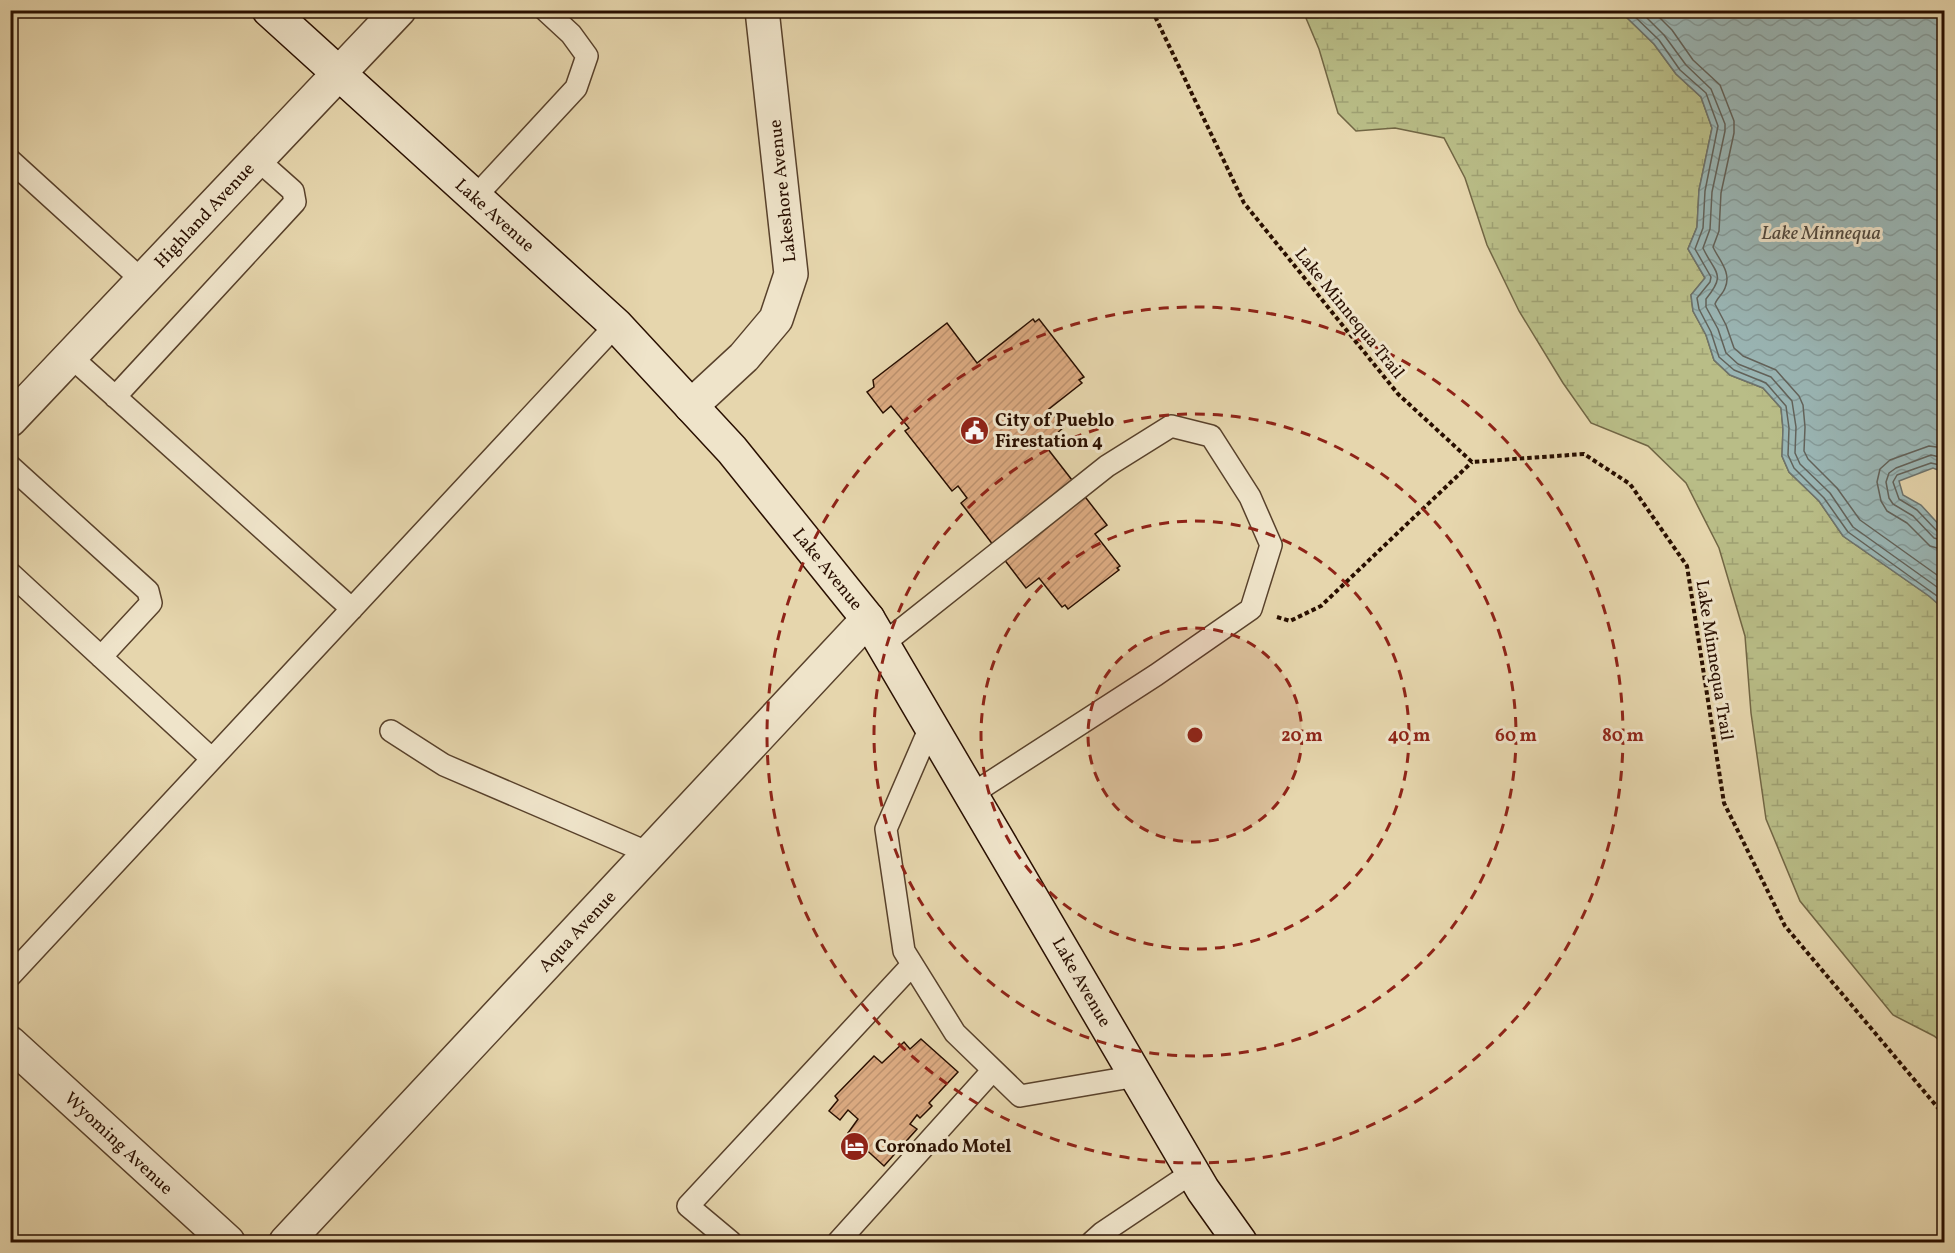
<svg xmlns="http://www.w3.org/2000/svg" width="1955" height="1253" font-family="Vollkorn,serif">
<defs>
<pattern id="wetland-marsh" width="20" height="14" patternUnits="userSpaceOnUse" patternTransform="scale(1.5)"><rect width="20" height="14" fill="#b9bd87"/><path d="M1 5h8M5 5V1M11 12h8M15 12V8" fill="none" stroke="#9fa173"/></pattern>
<pattern id="water-waves" width="16" height="10" patternUnits="userSpaceOnUse" patternTransform="scale(1.5)"><rect width="16" height="10" fill="#9ab6b5"/><path d="M0 5q4-4 8 0t8 0" fill="none" stroke="#859b9a"/></pattern>
<pattern id="building-hatch" width="6" height="6" patternUnits="userSpaceOnUse" patternTransform="scale(1.5)"><rect width="6" height="6" fill="#daa980"/><path d="M-1 1l2-2M0 6l6-6M5 7l2-2" fill="none" stroke="#bb906d"/></pattern>
</defs>
<rect width="100%" height="100%" fill="#e6d6ad"/>
<filter id="stains"><feTurbulence type="fractalNoise" baseFrequency=".00333" numOctaves="4"/><feColorMatrix values="0 0 0 0 .2 0 0 0 0 .09 0 0 0 0 .02 0 0 0 .5 -.17"/></filter>
<radialGradient id="worn" r=".72"><stop offset=".6" stop-color="#630" stop-opacity="0"/><stop offset="1" stop-color="#630" stop-opacity=".3"/></radialGradient>
<path fill="url(#wetland-marsh)" stroke="#716644" stroke-width="1.5" d="M1303,11H1620L1654,44L1676,74L1701,97L1712,128L1699,190L1697,227L1688,249L1705,278L1691,295L1693,311L1706,335L1714,360L1730,375L1763,388L1781,408L1783,429L1782,456L1789,472L1819,501L1843,536L1929,596L1944,609V1044L1934,1036L1893,1015L1800,901L1766,819L1751,713L1745,636L1719,548L1686,483L1648,446L1591,423L1563,383L1519,311L1487,245L1465,178L1444,138L1395,128L1356,131L1338,113L1319,49Z"/>
<path fill="url(#water-waves)" stroke="#6d736d" stroke-width="1.5" d="M1620,11H1944V470L1943,472L1933,468L1899,481L1903,495L1921,505L1944,530V609L1929,596L1843,536L1819,501L1789,472L1782,456L1783,429L1781,408L1763,388L1730,375L1714,360L1706,335L1693,311L1691,295L1705,278L1688,249L1697,227L1699,190L1712,128L1701,97L1676,74L1654,44Z"/>
<g fill="none" stroke-linecap="round" stroke-linejoin="round">
<path stroke="#62625a" stroke-width="1.5" d="M1628,10L1659,40L1680,70L1706,93L1718,126L1705,191L1703,228L1695,249L1711,277L1710,282L1697,298L1699,309L1711,332L1719,357L1734,370L1766,383L1786,406L1789,428L1788,455L1794,468L1824,498L1848,532L1944,601
M1639,10L1664,35L1686,65L1711,89L1725,124V131L1712,192L1710,229L1703,248C1715,274 1727,273 1706,299V307L1718,329L1726,353L1738,364L1771,377L1792,401L1796,427L1795,453L1800,464L1830,493L1853,527L1944,592
M1652,10L1672,30L1693,60L1720,85L1734,121V133L1721,193L1719,231L1713,247C1719,260 1732,273 1725,288C1723,294 1717,298 1715,304L1726,325L1734,348L1743,356L1776,370L1799,396L1803,405L1805,427L1804,451L1808,459L1837,488L1860,520L1944,580
M1944,448L1929,446L1890,460L1880,469L1877,482L1881,501L1887,511L1907,523L1930,546L1944,550
M1944,458L1931,455L1896,468L1889,473L1886,482L1889,498L1893,504L1913,516L1934,538L1944,541
M1944,466L1931,463L1897,475L1893,482L1899,499L1917,510L1938,532L1944,533"/>
</g>
<path fill="url(#building-hatch)" stroke="#290f00" stroke-width="1.5" d="M1033,319L1035,322L1039,319L1084,377L1079,380L1082,383L1049,409L1063,428L1044,444L1107,525L1095,534L1120,566L1117,568L1119,570L1068,609L1065,605L1062,607L1039,578L1026,588L961,503L967,498L958,486L952,491L905,431L909,428L891,406L883,413L867,392L874,387L873,380L947,323L977,363Z
M921,1039L958,1072L929,1103L932,1106L920,1118L917,1115L910,1124L917,1129L884,1166L848,1133L858,1119L848,1110L840,1120L829,1111L838,1100L835,1096L874,1056L882,1063L904,1042L910,1049Z"/>
<g fill="none" stroke-linecap="round" stroke-linejoin="round">
<defs>
<path id="lane" d="M10,160L143,281
M475,197L576,88L587,56L571,34L545,10
M71,357L352,609
M115,397L295,202L293,191L257,159
M10,466L148,591L151,603L101,657
M10,573L212,759
M883,644L1107,466L1171,426L1211,436L1250,497L1271,545L1251,609L1156,675L972,794
M931,725L886,829L904,951L955,1033L1020,1096L1137,1076
M391,731L444,765L649,853
M10,976L616,325
M731,1242L688,1206L912,965
M838,1242L993,1070
M1092,1242L1102,1233L1193,1172"/>
<path id="street" d="M691,406L744,357L776,319L791,274L762,10
M10,420L399,10
M10,1043L228,1242
M286,1242L868,619"/>
<path id="secondary" d="M269,10L616,325L732,450L868,619L1203,1190L1240,1242"/>
</defs>
<use href="#lane" stroke="#58412b" stroke-width="24"/>
<use href="#street" stroke="#58412b" stroke-width="36"/>
<use href="#secondary" stroke="#290f00" stroke-width="36"/>
<path stroke="#290f00" stroke-width="4" stroke-dasharray="4.5 3" stroke-linecap="butt" d="M1152,10L1244,203L1398,394L1472,462L1584,454L1630,484L1687,566L1724,803L1785,926L1944,1115
M1277,617L1290,621L1321,606L1472,462"/>
<use href="#lane" stroke="#efe4ca" stroke-width="21"/>
<use href="#street" stroke="#efe4ca" stroke-width="33"/>
<use href="#secondary" stroke="#efe4ca" stroke-width="33"/>
</g>
<circle cx="1195" cy="735" r="107" fill="#8f2418" fill-opacity=".12"/>
<g fill="none" stroke="#8f2418" stroke-width="3" stroke-dasharray="10 8">
<circle cx="1195" cy="735" r="107"/>
<circle cx="1195" cy="735" r="214"/>
<circle cx="1195" cy="735" r="321"/>
<circle cx="1195" cy="735" r="428"/>
</g>
<defs>
<symbol id="civic-disc" viewBox="-11 -11 22 22"><circle r="9.5" fill="#8f2418" stroke="#efe4ca"/><path d="M-.6-6.5H3V-4.5H.6V-3L4-1V1h2V6H-6V1h2V-1L-.6-3ZM-1.2 2.5V6h2.4V2.5Z" fill="#fff"/></symbol>
<symbol id="hotel-disc" viewBox="-11 -11 22 22"><circle r="9.5" fill="#8f2418" stroke="#efe4ca"/><path d="M-6-4.5h1.5V1H6V5H4.5V3h-9V5H-6ZM-4 0a1.8 1.8 0 1 1 3.6 0ZM.5 0V-2.5h3Q6-2.5 6 0Z" fill="#fff"/></symbol>
</defs>
<g fill-rule="evenodd">
<use href="#civic-disc" x="958" y="414" width="33" height="33"/>
<use href="#hotel-disc" x="838" y="1130" width="33" height="33"/>
</g>
<g text-anchor="middle" stroke-width="6" stroke-linejoin="round" paint-order="stroke">
<g font-size="18" fill="#290f00" stroke="#efe4ca">
<text transform="translate(782 191) rotate(-96)" y="6">Lakeshore Avenue</text>
<text transform="translate(204 215) rotate(-47)" y="6">Highland Avenue</text>
<text transform="translate(495 215) rotate(42)" y="6">Lake Avenue</text>
<text transform="translate(1350 313) rotate(51)" y="6">Lake Minnequa Trail</text>
<text transform="translate(828 569) rotate(51)" y="6">Lake Avenue</text>
<text transform="translate(1715 660) rotate(81)" y="6">Lake Minnequa Trail</text>
<text transform="translate(577 931) rotate(-47)" y="6">Aqua Avenue</text>
<text transform="translate(1082 982) rotate(60)" y="6">Lake Avenue</text>
<text transform="translate(119 1143) rotate(43)" y="6">Wyoming Avenue</text>
</g>
<g font-size="18" font-weight="bold" fill="#290f00" stroke="#efe4ca" text-anchor="start">
<text x="995" y="426">City of Pueblo<tspan x="995" dy="21">Firestation 4</tspan></text>
<text x="875" y="1152">Coronado Motel</text>
</g>
<g font-size="20" font-style="italic" fill="#51493f" stroke="#efe4ca">
<text x="1821" y="239">Lake Minnequa</text>
</g>
</g>
<circle cx="1195" cy="735" r="9" fill="#8f2418" stroke="#efe4ca" stroke-width="3"/>
<g font-size="18" text-anchor="middle" font-weight="bold" fill="#8f2418" stroke="#efe4ca" stroke-width="6" stroke-linejoin="round" paint-order="stroke">
<text x="1302" y="741">20 m</text>
<text x="1409" y="741">40 m</text>
<text x="1516" y="741">60 m</text>
<text x="1623" y="741">80 m</text>
</g>
<rect width="1955" height="1253" fill="none" stroke="#e6d6ad" stroke-width="36"/>
<rect x="12" y="12" width="1931" height="1229" fill="none" stroke="#290f00" stroke-width="3"/>
<rect x="18" y="18" width="1919" height="1217" fill="none" stroke="#290f00" stroke-width="1.5"/>
<rect width="100%" height="100%" filter="url(#stains)"/>
<rect width="100%" height="100%" fill="url(#worn)"/>
</svg>
